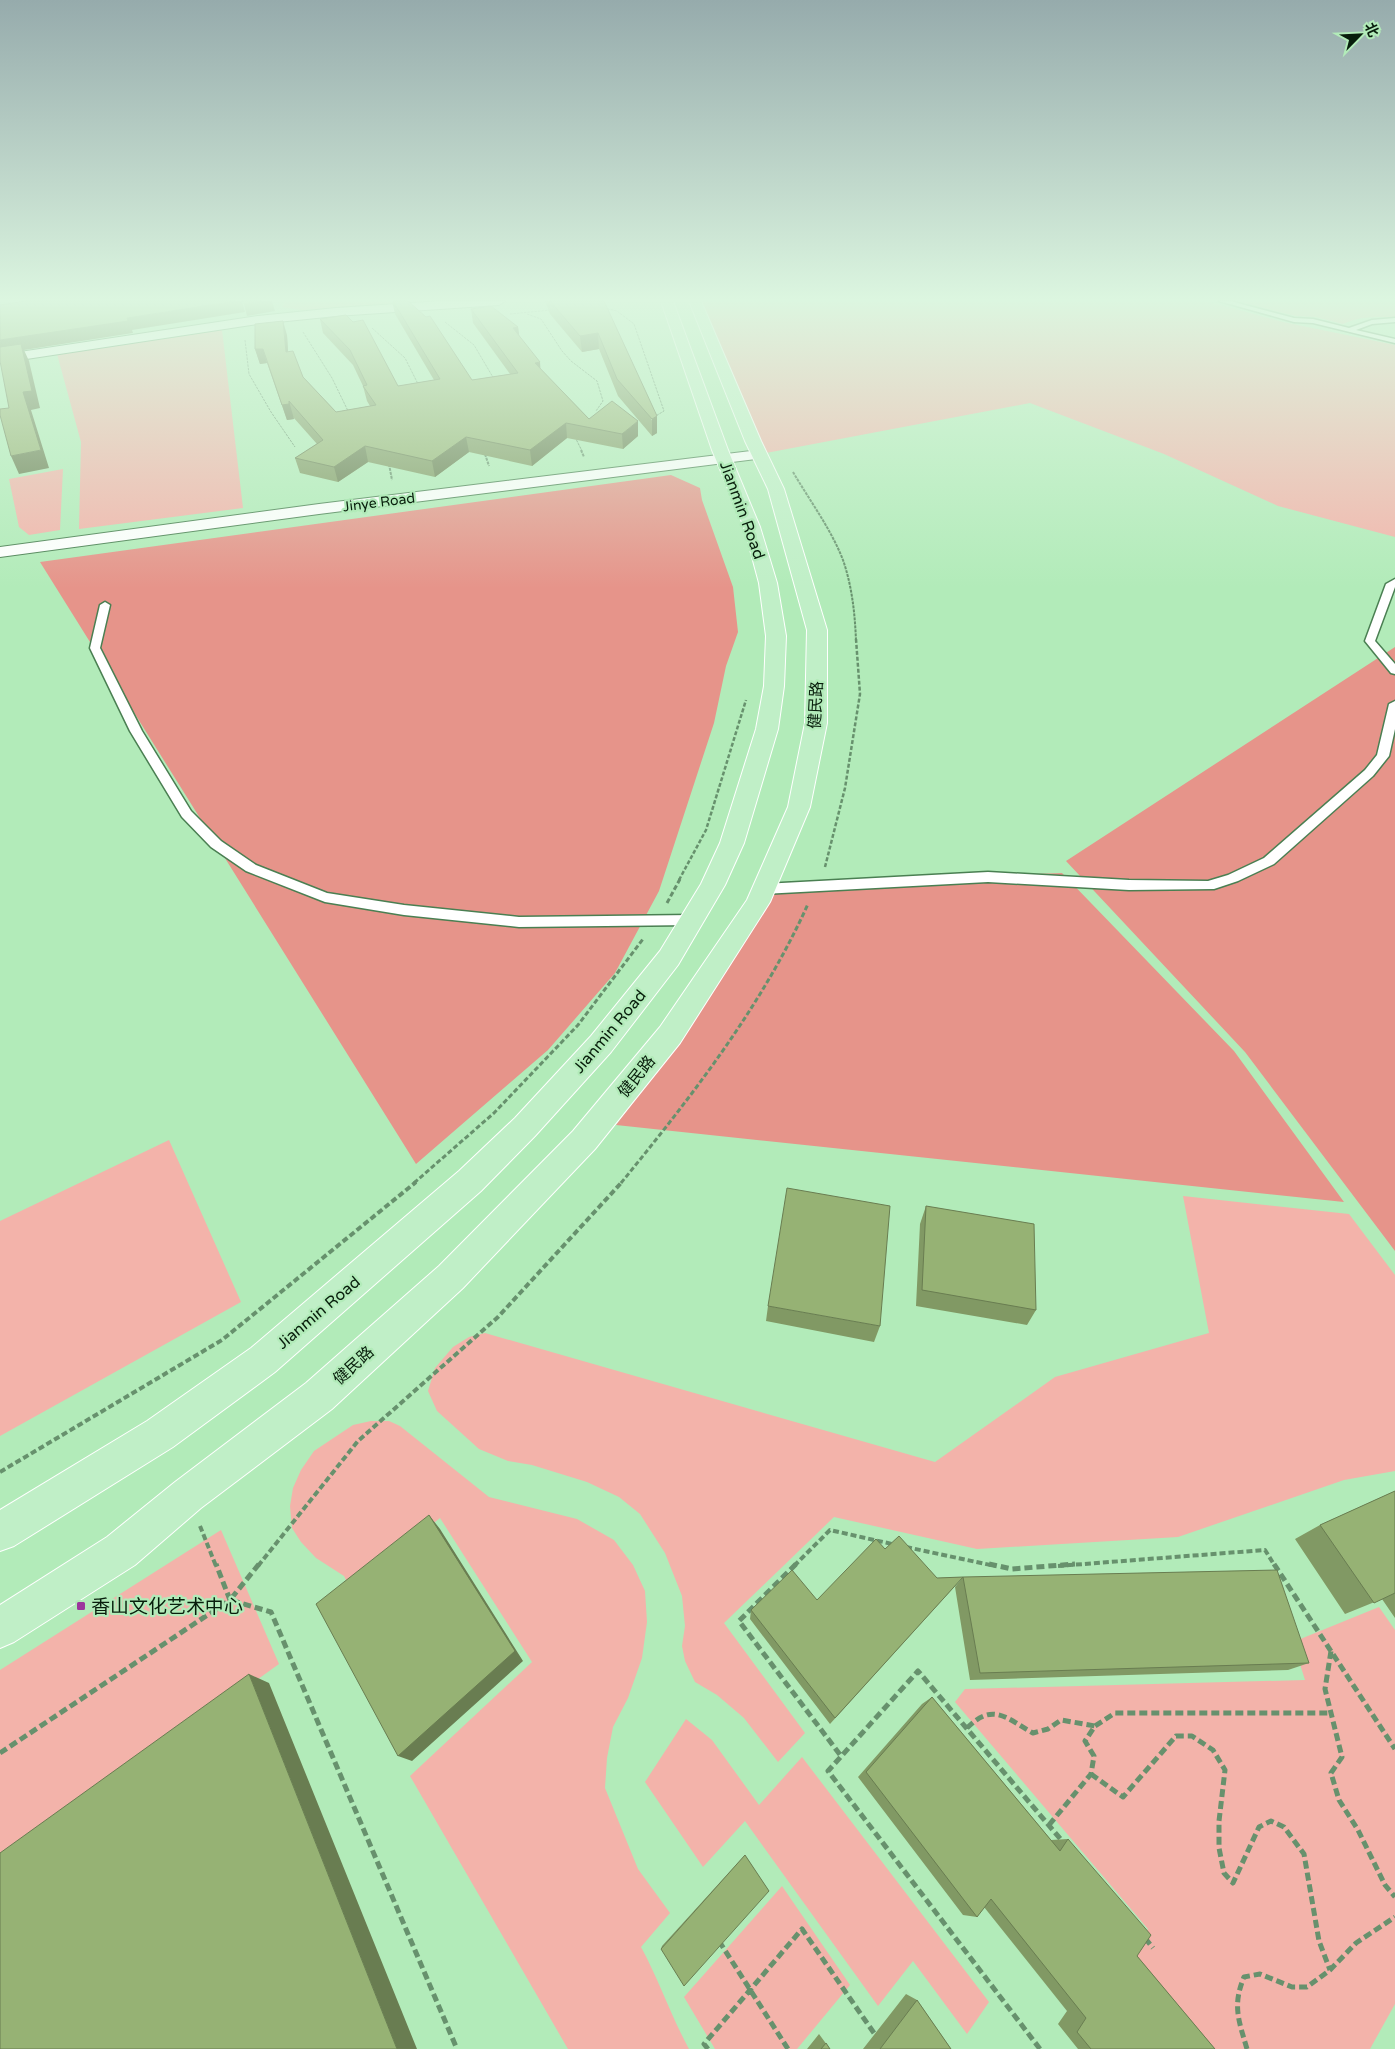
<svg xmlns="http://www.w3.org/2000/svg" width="1395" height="2049" font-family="'Varela Round','Noto Sans SC',sans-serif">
<rect width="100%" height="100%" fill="#b2ebb9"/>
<path fill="#f3b3aa" d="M285,301H432L302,310L282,307Z
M700,301H1206L1283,322L1395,345V537L1278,506L1164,454L1030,403L766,453Z
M1237,301H1395V317C1377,317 1359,316 1343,324L1316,317L1296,316Z
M222,330L243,508L79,529L81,442L57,354Z
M63,469L60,530L29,535L19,527L9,479Z
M169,1140L241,1302L0,1436V1221Z
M1183,1196L1349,1214L1395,1275V1471L1344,1480L1178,1537L977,1549L834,1517L724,1623L805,1733L778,1762L744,1718L717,1695L695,1682L685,1661L682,1646L685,1626L682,1596L665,1553L640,1514L619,1497L587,1482L532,1465L508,1461L479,1449L437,1411L428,1391L435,1368L453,1347L469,1337L485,1333L935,1462L1055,1377L1209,1333Z
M371,1421H389L400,1426L489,1497L577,1519L614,1540L633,1565L645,1591L647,1622L642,1658L628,1698L613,1727L607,1758L605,1788L638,1869L670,1913L641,1947C659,1980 671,2016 689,2049H568L410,1776L532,1662L440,1518L351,1590L344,1576L316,1558L301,1542L292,1528L290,1506L293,1488L301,1470L314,1451L353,1425Z
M221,1530L279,1664L0,1864V1670Z
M1379,1607L1395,1630V2004L1370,2049H1207L1129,1954L1148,1929L955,1702L965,1689L1305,1680L1293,1642Z
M686,1719L712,1740L759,1805L802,1757L989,2002L967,2034L913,1961L878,2006L745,1821L703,1867L645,1782Z
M782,1886L850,1985L797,2049H715L684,1997Z"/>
<path fill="#e6948a" d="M671,475L700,488L702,500L733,587L738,632L726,666L714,723L659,891L615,973L548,1050L416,1164L40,562Z
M1395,647V1251L1245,1052L1066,861Z
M1062,873L1234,1051L1344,1202L616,1125L691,1025L777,884Z"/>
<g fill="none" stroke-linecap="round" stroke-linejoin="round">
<defs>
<path id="lane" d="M1219,301H1230L1294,318L1313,319L1349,328L1372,320L1395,318V322L1372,324L1356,330L1395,339V343L1313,323L1294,322Z
M1395,579V587L1375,641L1395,664V674L1391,673L1365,641L1386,584Z
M105,602L110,605L100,648L142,731L191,811L221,841L256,865L327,893L404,905L519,917L693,915L698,917L700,920L698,923L693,925L519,927L404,915L325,902L246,871L211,847L182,817L130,731L90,648L100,605Z
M1395,701V729L1389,756L1373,776L1274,864L1238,881L1214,889L1129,890L988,882L763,894L758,892L756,889L758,886L763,884L988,872L1129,880L1208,881L1228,875L1264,858L1365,770L1377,755L1389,704Z"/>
<path id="street" d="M442,301H505L499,305L336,316L258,324L0,363V355L258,316L336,308Z"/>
<path id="secondary" d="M759,450L764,452L767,455L764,458L319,514L0,557V547L319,504Z"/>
<path id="primary" d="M661,301H673L728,450L760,527L777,583L786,636L784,686L778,729L744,843L725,885L678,965L611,1052L535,1136L481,1191L275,1372L173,1447L14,1546L0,1551V1510L147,1421L251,1348L459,1171L515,1118L591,1036L660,951L701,884L720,843L756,729L764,686L766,636L759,583L744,527L712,450Z
M689,301H701L761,441L784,489L827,630V723L810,807L770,902L680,1043L595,1149L463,1288L332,1409L201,1508L135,1565L14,1642L0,1648V1605L107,1537L175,1482L306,1383L439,1266L573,1131L660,1027L747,900L788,807L805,723L807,630L768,489L745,441Z"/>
</defs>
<use href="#lane" stroke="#4a7f52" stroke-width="3"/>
<use href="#street" stroke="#4a7f52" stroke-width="2"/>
<use href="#secondary" stroke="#4a7f52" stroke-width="2"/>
<use href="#primary" stroke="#fff" stroke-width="2"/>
<path stroke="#67916d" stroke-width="1" stroke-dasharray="2.5 1" stroke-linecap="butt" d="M604,308L617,311L634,324L664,411L654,417
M510,314L551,310
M527,314L541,319L562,351L571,361L597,381L603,401L596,411
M445,322L474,345L494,379
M372,328L405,358L419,386
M303,332L332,378L349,413
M245,340L249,374L271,412L295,447
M575,437L582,451"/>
<path stroke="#67916d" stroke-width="2" stroke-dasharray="3 1" stroke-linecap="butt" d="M581,450L584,457
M485,454L489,466
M389,464L392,480
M793,472C810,501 831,529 843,560C852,586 855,614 856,641"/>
<path stroke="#67916d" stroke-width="2.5" stroke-dasharray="4 2" stroke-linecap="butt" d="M825,867L845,788L860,694L856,639
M679,880L706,830L746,700"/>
<path stroke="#67916d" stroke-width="3" stroke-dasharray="5 2.5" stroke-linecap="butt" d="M667,903L680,879
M414,1183L494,1113L578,1025L643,939
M621,1183C692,1096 762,1006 808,904"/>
<path stroke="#67916d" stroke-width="4" stroke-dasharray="6 3" stroke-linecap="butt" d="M0,1472L222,1340L416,1182
M200,1526L216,1566
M906,1547L995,1566
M258,1566L358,1441L498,1317L622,1182
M794,1566L830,1530L892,1544
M1058,1566L1265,1550L1275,1566"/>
<path stroke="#67916d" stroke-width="5" stroke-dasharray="8 4" stroke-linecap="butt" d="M259,1564L230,1600L271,1612L457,2049
M796,1564L739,1621L841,1756
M989,1564L1012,1569L1075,1564
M1274,1564L1395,1749
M1331,1651L1325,1689L1342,1757L1331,1773L1339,1800L1358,1830L1385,1885L1395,1897
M967,1728C993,1702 1006,1718 1033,1733L1048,1729L1061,1720L1095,1726
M0,1753L230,1600L216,1564
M1091,1774L1123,1797L1176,1736H1192L1213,1750L1225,1770L1219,1821V1848L1224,1873L1233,1883L1259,1827L1271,1821L1284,1827L1304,1854L1319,1941L1330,1970
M1049,1825L1091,1774L1094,1756L1085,1741L1095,1726L1115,1713H1332
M1145,1938L1153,1948
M719,1941L788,2049
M708,2049L704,2044L802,1929L876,2036
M1040,2049L828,1771L918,1671L1063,1842
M1247,2049C1239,2021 1232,2006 1244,1977L1260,1974L1292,1987H1307L1330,1970L1356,1943L1395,1917"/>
<use href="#lane" fill="#fff" fill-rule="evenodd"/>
<use href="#street" fill="#fff" fill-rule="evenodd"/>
<use href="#secondary" fill="#fff" fill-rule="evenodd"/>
<use href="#primary" fill="#c0efc7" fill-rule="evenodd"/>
</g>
<path fill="#819964" d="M392,301L472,380L510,374L473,323L471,309L518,327L519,336L540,369L589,419L638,436L623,449L567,438L532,466L469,452L435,477L368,462L338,482L300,473L295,458L317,444L293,417L294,419L287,420L267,363L260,364L255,349L287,335L288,352L303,377L336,412L370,406L367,401L363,386L353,365L323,333L320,319L398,386L434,380L395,314Z
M545,301H604L657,433L652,436L618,396L599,349L582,352L550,314Z
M926,1206L1036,1310L1027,1325L916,1306L920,1224Z
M768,1306L880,1326L874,1342L766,1321Z
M1395,1491V1618L1382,1599L1345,1614L1295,1539L1320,1525Z
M885,1549L937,1578L963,1577L830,1724L750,1619L751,1610L817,1600Z
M963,1577L1309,1663L1288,1670L970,1680L955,1587Z
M932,1697L1051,1840L1068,1839L1137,1956L1215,2049H1078L1058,2024L1067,2011L984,1907L977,1917L963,1915L858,1777L922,1704Z
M745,1855L661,1949L662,1946L744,1856Z
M906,1994L917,2000L951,2049H863Z
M819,2034L830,2049H807Z"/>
<path fill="#697d51" d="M236,301H242L245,312L132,330L133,333L24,350L29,361L40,408L31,410L49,468L19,474L11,456L41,450L0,353V340L127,318Z
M262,301H272L275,311L247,316L244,304Z
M283,321L287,335L289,367L286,352Z
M518,327L520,341L513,328Z
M598,333L599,349L582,352L580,336Z
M255,349H263L267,363L260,364Z
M540,362L541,377L535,363Z
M289,401L294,419L287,420L282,405Z
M657,416V433L652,436V419Z
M638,421V436L623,449L622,434Z
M566,423L567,438L532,466L530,450Z
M466,437L469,452L435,477L432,461Z
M365,446L368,462L338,482L334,467Z
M429,1515L440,1529L523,1661L412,1761L398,1756Z
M249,1674L269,1683L417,2049H397Z"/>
<path fill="#96b274" stroke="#697d51" d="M25,301H236L127,318L128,321L0,340V305Z
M242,301H262L244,304Z
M393,301H408L426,317L430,316L472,380L518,373L471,309L491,306L518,327L513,328L540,362L535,363L589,419L612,401L638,421L622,434L566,423L530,450L466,437L432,461L365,446L334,467L295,458L323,440L289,401V404L282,405L263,349H255V324L283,321L286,352L293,351L303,377L336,412L376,405L363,386L367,385L350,350L320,319L346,315L353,322L363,320L398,386L440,379Z
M550,301H604L657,416L652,419L617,379L598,333L580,336Z
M21,344L32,391L23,392L41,450L11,456L0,415V409L9,408L0,361V347Z
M787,1188L890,1206L880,1326L768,1306Z
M926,1206L1034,1224L1036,1310L922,1290Z
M1395,1491V1593L1374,1603L1320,1525Z
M429,1515L515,1651L398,1756L316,1604Z
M899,1536L937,1578L963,1577L835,1718L751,1610L792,1570L817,1600L876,1539L885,1549Z
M1277,1570L1309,1663L980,1673L963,1577Z
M249,1674L397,2049H0V1853Z
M932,1697L1060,1851L1068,1839L1151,1935L1137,1956L1215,2049H1091L1077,2032L1086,2018L991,1899L977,1917L866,1772Z
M745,1855L769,1891L684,1986L661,1949Z
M917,2000L951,2049H880Z
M826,2043L830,2049H821Z"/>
<linearGradient id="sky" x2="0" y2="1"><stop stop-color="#96abac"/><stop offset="0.51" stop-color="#dcf6e0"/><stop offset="1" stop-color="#dcf6e0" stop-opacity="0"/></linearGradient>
<rect width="1395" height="588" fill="url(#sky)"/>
<rect fill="#9c379c" stroke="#b2ebb9" stroke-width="2" x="76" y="1601" width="10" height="10" rx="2.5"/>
<g text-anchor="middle" stroke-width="4.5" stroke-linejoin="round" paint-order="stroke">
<g font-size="14" fill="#081e0c" stroke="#b2ebb9">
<text transform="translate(379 502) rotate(-7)" y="5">Jinye Road</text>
</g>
<g font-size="16" fill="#081e0c" stroke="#b2ebb9">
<text transform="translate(743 510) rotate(70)" y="6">Jianmin Road</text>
<text transform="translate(815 705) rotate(-87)" y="6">健民路</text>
<text transform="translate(609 1031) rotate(-50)" y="6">Jianmin Road</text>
<text transform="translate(636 1076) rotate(-51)" y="6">健民路</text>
<text transform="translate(318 1312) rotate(-40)" y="6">Jianmin Road</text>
<text transform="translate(353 1365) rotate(-42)" y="6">健民路</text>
</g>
<g font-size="19" fill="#081e0c" stroke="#b2ebb9" text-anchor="start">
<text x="91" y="1613">香山文化艺术中心</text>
</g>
</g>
<g transform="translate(1360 35) rotate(66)" stroke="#b2ebb9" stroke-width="4" paint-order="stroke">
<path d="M0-4L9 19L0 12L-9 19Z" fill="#081e0c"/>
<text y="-8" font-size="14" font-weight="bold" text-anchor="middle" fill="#081e0c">北</text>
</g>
</svg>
